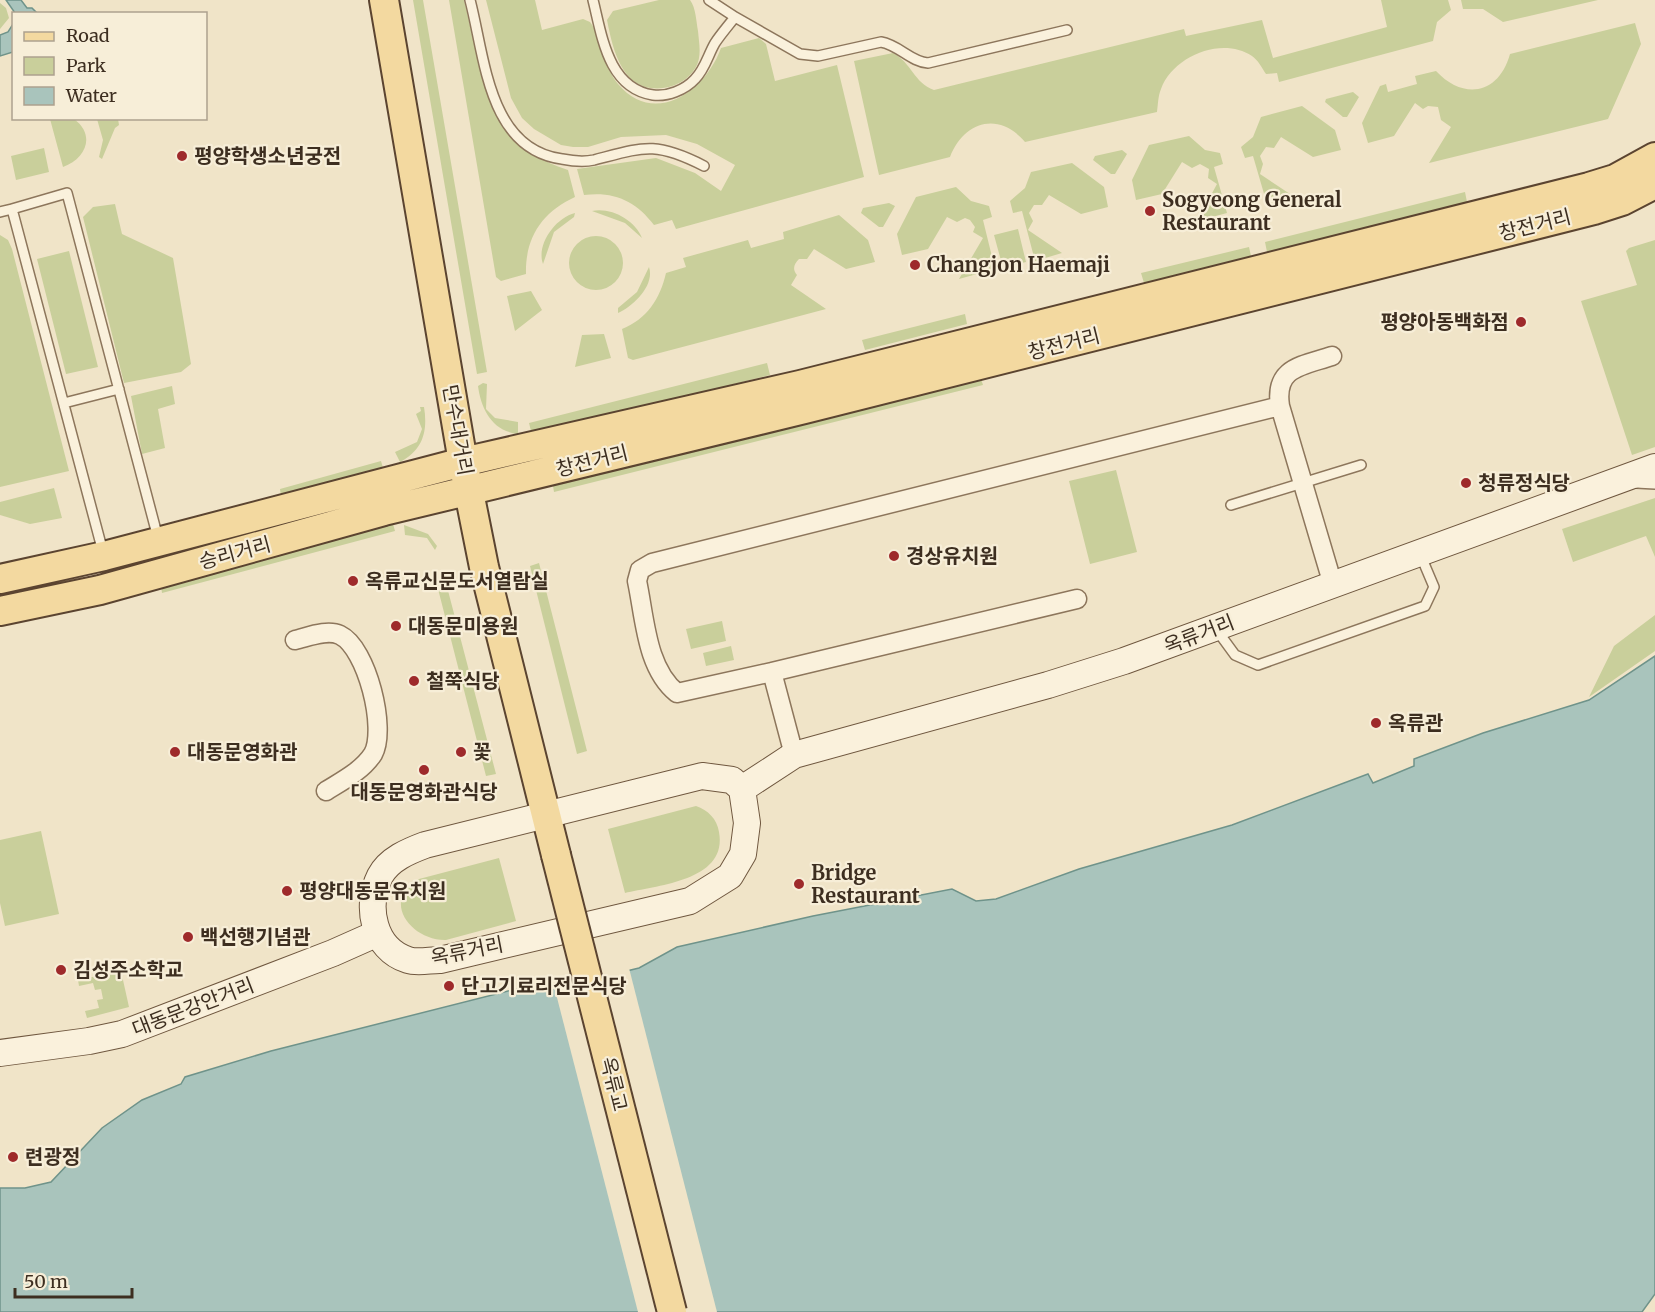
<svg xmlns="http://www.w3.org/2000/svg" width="1655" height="1312" font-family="Merriweather,'Noto Sans KR',serif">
<rect width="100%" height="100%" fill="#f0e4c8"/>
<path fill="#c9cf9b" d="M413,0H423L487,372L477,374Z
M449,0H464C481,69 488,147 568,170L575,197C542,212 525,238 526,274L501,281L496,277Z
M486,0H535L542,30L583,19L590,22C604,40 603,66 618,84C655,128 706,90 721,48L759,38L766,44L775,81L837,65L864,177L676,229L672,220L654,225C636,201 614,191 584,195L577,169L656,158L695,173L721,191L735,165L697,144L666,135L621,137L588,147H573L561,145L534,129L522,118L511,98Z
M659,0H690C696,8 696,21 698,31C699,43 702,56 696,67C684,89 650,96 631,79C616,64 611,40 607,20L613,11Z
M1381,0H1448L1451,10L1437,22L1433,41L1279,82L1277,73L1266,74C1262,68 1258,60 1252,56C1222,36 1173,56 1161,89C1158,96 1158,105 1157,112L1025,142C999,111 964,121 950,157L879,175L854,61L893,53C911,62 914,83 934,90L1184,29L1186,36L1262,20L1273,58L1387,27Z
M1461,0H1598L1503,22L1483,9H1463Z
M0,3L6,8L9,18L0,29Z
M1635,23L1641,44L1608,119L1429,163L1451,127L1441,120L1438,107L1428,106L1423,109L1415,103L1394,136L1368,143L1362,123L1380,86L1386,84L1388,92L1417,84L1415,76L1436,71C1464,101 1499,94 1510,54Z
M1353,92L1359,97L1347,117H1343L1325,102L1326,99Z
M1302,106L1335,130L1341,150L1313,157L1281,137L1274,148L1266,147L1260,156L1263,164L1260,174L1293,196L1267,204L1253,156L1245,158L1241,147L1253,137L1261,117Z
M50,119H74C96,135 86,159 63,167Z
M97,119H118L119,125L115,128L102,159L99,157L103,140Z
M1189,136L1205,150L1220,153L1223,164L1214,167L1227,213L1197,221L1217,184L1208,178L1209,169L1200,164L1192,168L1182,162L1162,194L1136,200L1132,180L1149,145Z
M44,148L49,172L16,180L11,156Z
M1122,150L1127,154L1115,174H1111L1093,160L1095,156Z
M1072,163L1104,187L1108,207L1081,214L1049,195L1042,205H1034L1029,213L1033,221L1028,230L1062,253L1035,261L1022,211L1013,213L1010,201L1025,188L1031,172Z
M956,187L971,201L989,206L992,217L983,220L995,269L959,279L983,238L973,232L975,227L970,220L965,218L957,222L947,217L928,249L902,255L897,234L916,197Z
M1465,192L1467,202L1267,252L1265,242Z
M889,203L895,206L883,227H879L861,213L863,208Z
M115,204L122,234L173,258L191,364L181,372L124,383L83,217L93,207Z
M592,211C611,207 635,220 642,238L625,223Z
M575,213L574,217L554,232L543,264C536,245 555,218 575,213Z
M839,215L868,240L875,262L846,269L814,249L807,259H799C794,264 792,269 797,275L791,285L826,309L633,360L628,358L622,329C647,319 660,299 666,273L686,267L683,258L748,240L751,248L784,239L783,232Z
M1018,229L1026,262L1003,268L994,235Z
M0,235L8,240L12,249L69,471L0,487Z
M569 263a27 27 0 1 1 54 0a27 27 0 1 1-54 0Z
M1655,240V447L1632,455L1581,301L1637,285L1626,251L1629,248Z
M1249,247L1251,256L1144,283L1141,273Z
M69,251L98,367L66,374L37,259Z
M649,267C655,285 634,306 618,313V308L637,292Z
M531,291L542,310L515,331L507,296Z
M965,314L967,324L865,350L862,340Z
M604,334L611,358L575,367L582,335Z
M767,363L770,375L532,435L529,423Z
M981,379L983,385L554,492L553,486Z
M483,383L487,384L486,409L495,418L518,422V434C492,431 481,409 478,386Z
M172,386L175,404L158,409L165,448L142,454L131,396Z
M420,407H424C428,431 423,450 400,462L395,452L417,442L422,429L416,414L421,411Z
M381,461L383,468L281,496L280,489Z
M1116,470L1137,552L1090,564L1069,481Z
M54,488L62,518L30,524L0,515V502Z
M1655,498V557L1646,536L1573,562L1562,529Z
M393,524L395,531L162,593L161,586Z
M404,525L428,534L437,546L435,550L427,538L405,535Z
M539,563L587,751L577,754L530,566Z
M446,583L496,774L486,776L437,585Z
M1655,615V651L1589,697L1614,646Z
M722,621L726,641L691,649L686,629Z
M731,646L734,660L706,666L703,653Z
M696,806C708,810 717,819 719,832C728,881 657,885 625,893L608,829Z
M41,831L59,914L5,926L0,903V840Z
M499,858L516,921L446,940C411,941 380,900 419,879Z
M121,971L129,1007L87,1018L85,1011L99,1008L97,1000L103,999L101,989L95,990L93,983L79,986L78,980Z"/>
<path fill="#a9c4bc" stroke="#6f938a" stroke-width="1.5" d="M6,0H21L27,8H32L37,13H15Z
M13,24V52L0,56V35L8,32Z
M1655,656V1294L1642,1312H0V1188H25L51,1182L102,1128L142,1100L181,1084L185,1077L271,1051L520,988L544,991L639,968L677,947L813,916L952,889L976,901L996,899L1079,869L1232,825L1368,774L1373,783L1414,766V759L1483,733L1589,700Z"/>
<path fill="#f0e4c8" d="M629,968L717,1312H638L554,986Z"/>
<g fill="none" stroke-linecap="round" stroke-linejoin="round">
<defs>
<path id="lane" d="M470,0C485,57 488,149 562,159C572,161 585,162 594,160C644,147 655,141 704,166
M593,0C602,36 608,88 653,95C667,97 685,90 695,79C705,69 708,55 715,43C721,34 728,26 735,17L709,0
M735,17L800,54L818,56L881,42C899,45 911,62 928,63L1067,30
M0,212L12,209
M64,403L119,389
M1636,483L1655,484
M1231,505L1361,465
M103,552L12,209L67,193L158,538
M1216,629L1235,655L1258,665L1425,606L1434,587L1420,554"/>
<path id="street" d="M1280,406C1274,367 1302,366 1332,356
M295,640C308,637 327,629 340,635C367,648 387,729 373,754C362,771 342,781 326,791
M772,672L1077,599
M794,755L772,672L677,693C646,668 645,618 637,581L640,570L652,563L1280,406L1333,585"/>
<path id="secondary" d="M702,776L732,780L742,789L747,823L743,854L730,876L690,901L440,960C430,960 417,963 408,960C373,949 365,906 380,876C389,859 409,851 425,845Z
M742,789L794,755L1048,685L1124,661L1655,467
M0,1053L89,1041L122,1034L333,953L378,933"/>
<path id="primary" d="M384,0L463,462L484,567L556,855
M0,579L104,556L463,462L800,385L1589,187L1615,179L1655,157
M0,611L100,590L384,511L805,409L1594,210L1622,201L1655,184"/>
</defs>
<use href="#lane" stroke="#8d765c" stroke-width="12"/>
<use href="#street" stroke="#8d765c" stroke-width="21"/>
<use href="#secondary" stroke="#6f573f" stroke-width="28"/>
<use href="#primary" stroke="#5b4430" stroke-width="32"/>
<use href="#lane" stroke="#faf1dc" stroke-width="9"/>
<use href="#street" stroke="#faf1dc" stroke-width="18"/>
<use href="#secondary" stroke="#faf1dc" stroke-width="26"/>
<use href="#primary" stroke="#f3d9a0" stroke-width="28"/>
<defs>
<path id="primary-bridge" d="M556,855L672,1312"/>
</defs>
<use href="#primary-bridge" stroke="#5b4430" stroke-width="32" stroke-linecap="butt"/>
<use href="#primary-bridge" stroke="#f3d9a0" stroke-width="28"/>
</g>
<g fill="#9e2a2b" stroke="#f7eed8" stroke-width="2">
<circle cx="182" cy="156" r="6"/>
<circle cx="1150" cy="211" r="6"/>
<circle cx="915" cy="265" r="6"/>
<circle cx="1521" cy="322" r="6"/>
<circle cx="1466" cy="483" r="6"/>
<circle cx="894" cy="556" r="6"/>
<circle cx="353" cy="581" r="6"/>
<circle cx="396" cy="626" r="6"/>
<circle cx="414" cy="681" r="6"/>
<circle cx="1376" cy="723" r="6"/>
<circle cx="175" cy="752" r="6"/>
<circle cx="461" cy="752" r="6"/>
<circle cx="424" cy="770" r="6"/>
<circle cx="799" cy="884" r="6"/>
<circle cx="287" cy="891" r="6"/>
<circle cx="188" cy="937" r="6"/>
<circle cx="61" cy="970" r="6"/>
<circle cx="449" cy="986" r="6"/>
<circle cx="13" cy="1157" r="6"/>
</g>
<g text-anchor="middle" stroke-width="4.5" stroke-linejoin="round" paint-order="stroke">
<g font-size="20" font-weight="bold" fill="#3d2e20" stroke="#f7eed8" text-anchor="start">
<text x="194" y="163">평양학생소년궁전</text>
<text x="1162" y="207">Sogyeong General<tspan x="1162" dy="23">Restaurant</tspan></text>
<text x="927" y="272">Changjon Haemaji</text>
<text x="1509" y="329" text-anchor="end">평양아동백화점</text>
<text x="1478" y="490">청류정식당</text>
<text x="906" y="563">경상유치원</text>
<text x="365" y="588">옥류교신문도서열람실</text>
<text x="408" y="633">대동문미용원</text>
<text x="426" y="688">철쭉식당</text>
<text x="1388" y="730">옥류관</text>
<text x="187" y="759">대동문영화관</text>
<text x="473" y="759">꽃</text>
<text x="424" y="799" text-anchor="middle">대동문영화관식당</text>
<text x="811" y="880">Bridge<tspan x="811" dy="23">Restaurant</tspan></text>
<text x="299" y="898">평양대동문유치원</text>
<text x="200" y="944">백선행기념관</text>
<text x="73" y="977">김성주소학교</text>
<text x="461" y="993">단고기료리전문식당</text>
<text x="25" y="1164">련광정</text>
</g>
<g font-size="20" fill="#3d2e20" stroke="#f7eed8">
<text transform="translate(1535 225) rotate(-14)" y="7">창전거리</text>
<text transform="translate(1064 344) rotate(-14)" y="7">창전거리</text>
<text transform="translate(458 430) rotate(80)" y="7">만수대거리</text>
<text transform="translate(592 461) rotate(-14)" y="7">창전거리</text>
<text transform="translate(235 553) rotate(-15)" y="7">승리거리</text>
<text transform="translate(1199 634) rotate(-21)" y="7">옥류거리</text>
<text transform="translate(467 951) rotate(-11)" y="7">옥류거리</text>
<text transform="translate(193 1007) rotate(-21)" y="7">대동문강안거리</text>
<text transform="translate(614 1084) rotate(76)" y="7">옥류교</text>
</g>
</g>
<rect x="12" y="12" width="195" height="108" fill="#f7eed8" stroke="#ada18e" stroke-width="1.5"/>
<rect x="24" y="32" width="30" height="9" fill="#f3d9a0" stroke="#ada18e" stroke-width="1.5"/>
<text x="66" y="42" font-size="18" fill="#3d2e20">Road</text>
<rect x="24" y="57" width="30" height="18" fill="#c9cf9b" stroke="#ada18e" stroke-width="1.5"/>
<text x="66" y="72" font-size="18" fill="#3d2e20">Park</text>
<rect x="24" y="87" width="30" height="18" fill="#a9c4bc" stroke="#ada18e" stroke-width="1.5"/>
<text x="66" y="102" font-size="18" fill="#3d2e20">Water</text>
<path d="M15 1288v9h117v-9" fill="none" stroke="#3d2e20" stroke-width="3"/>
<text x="24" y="1288" font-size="18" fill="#3d2e20" stroke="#f7eed8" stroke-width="4.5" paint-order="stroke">50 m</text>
</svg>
